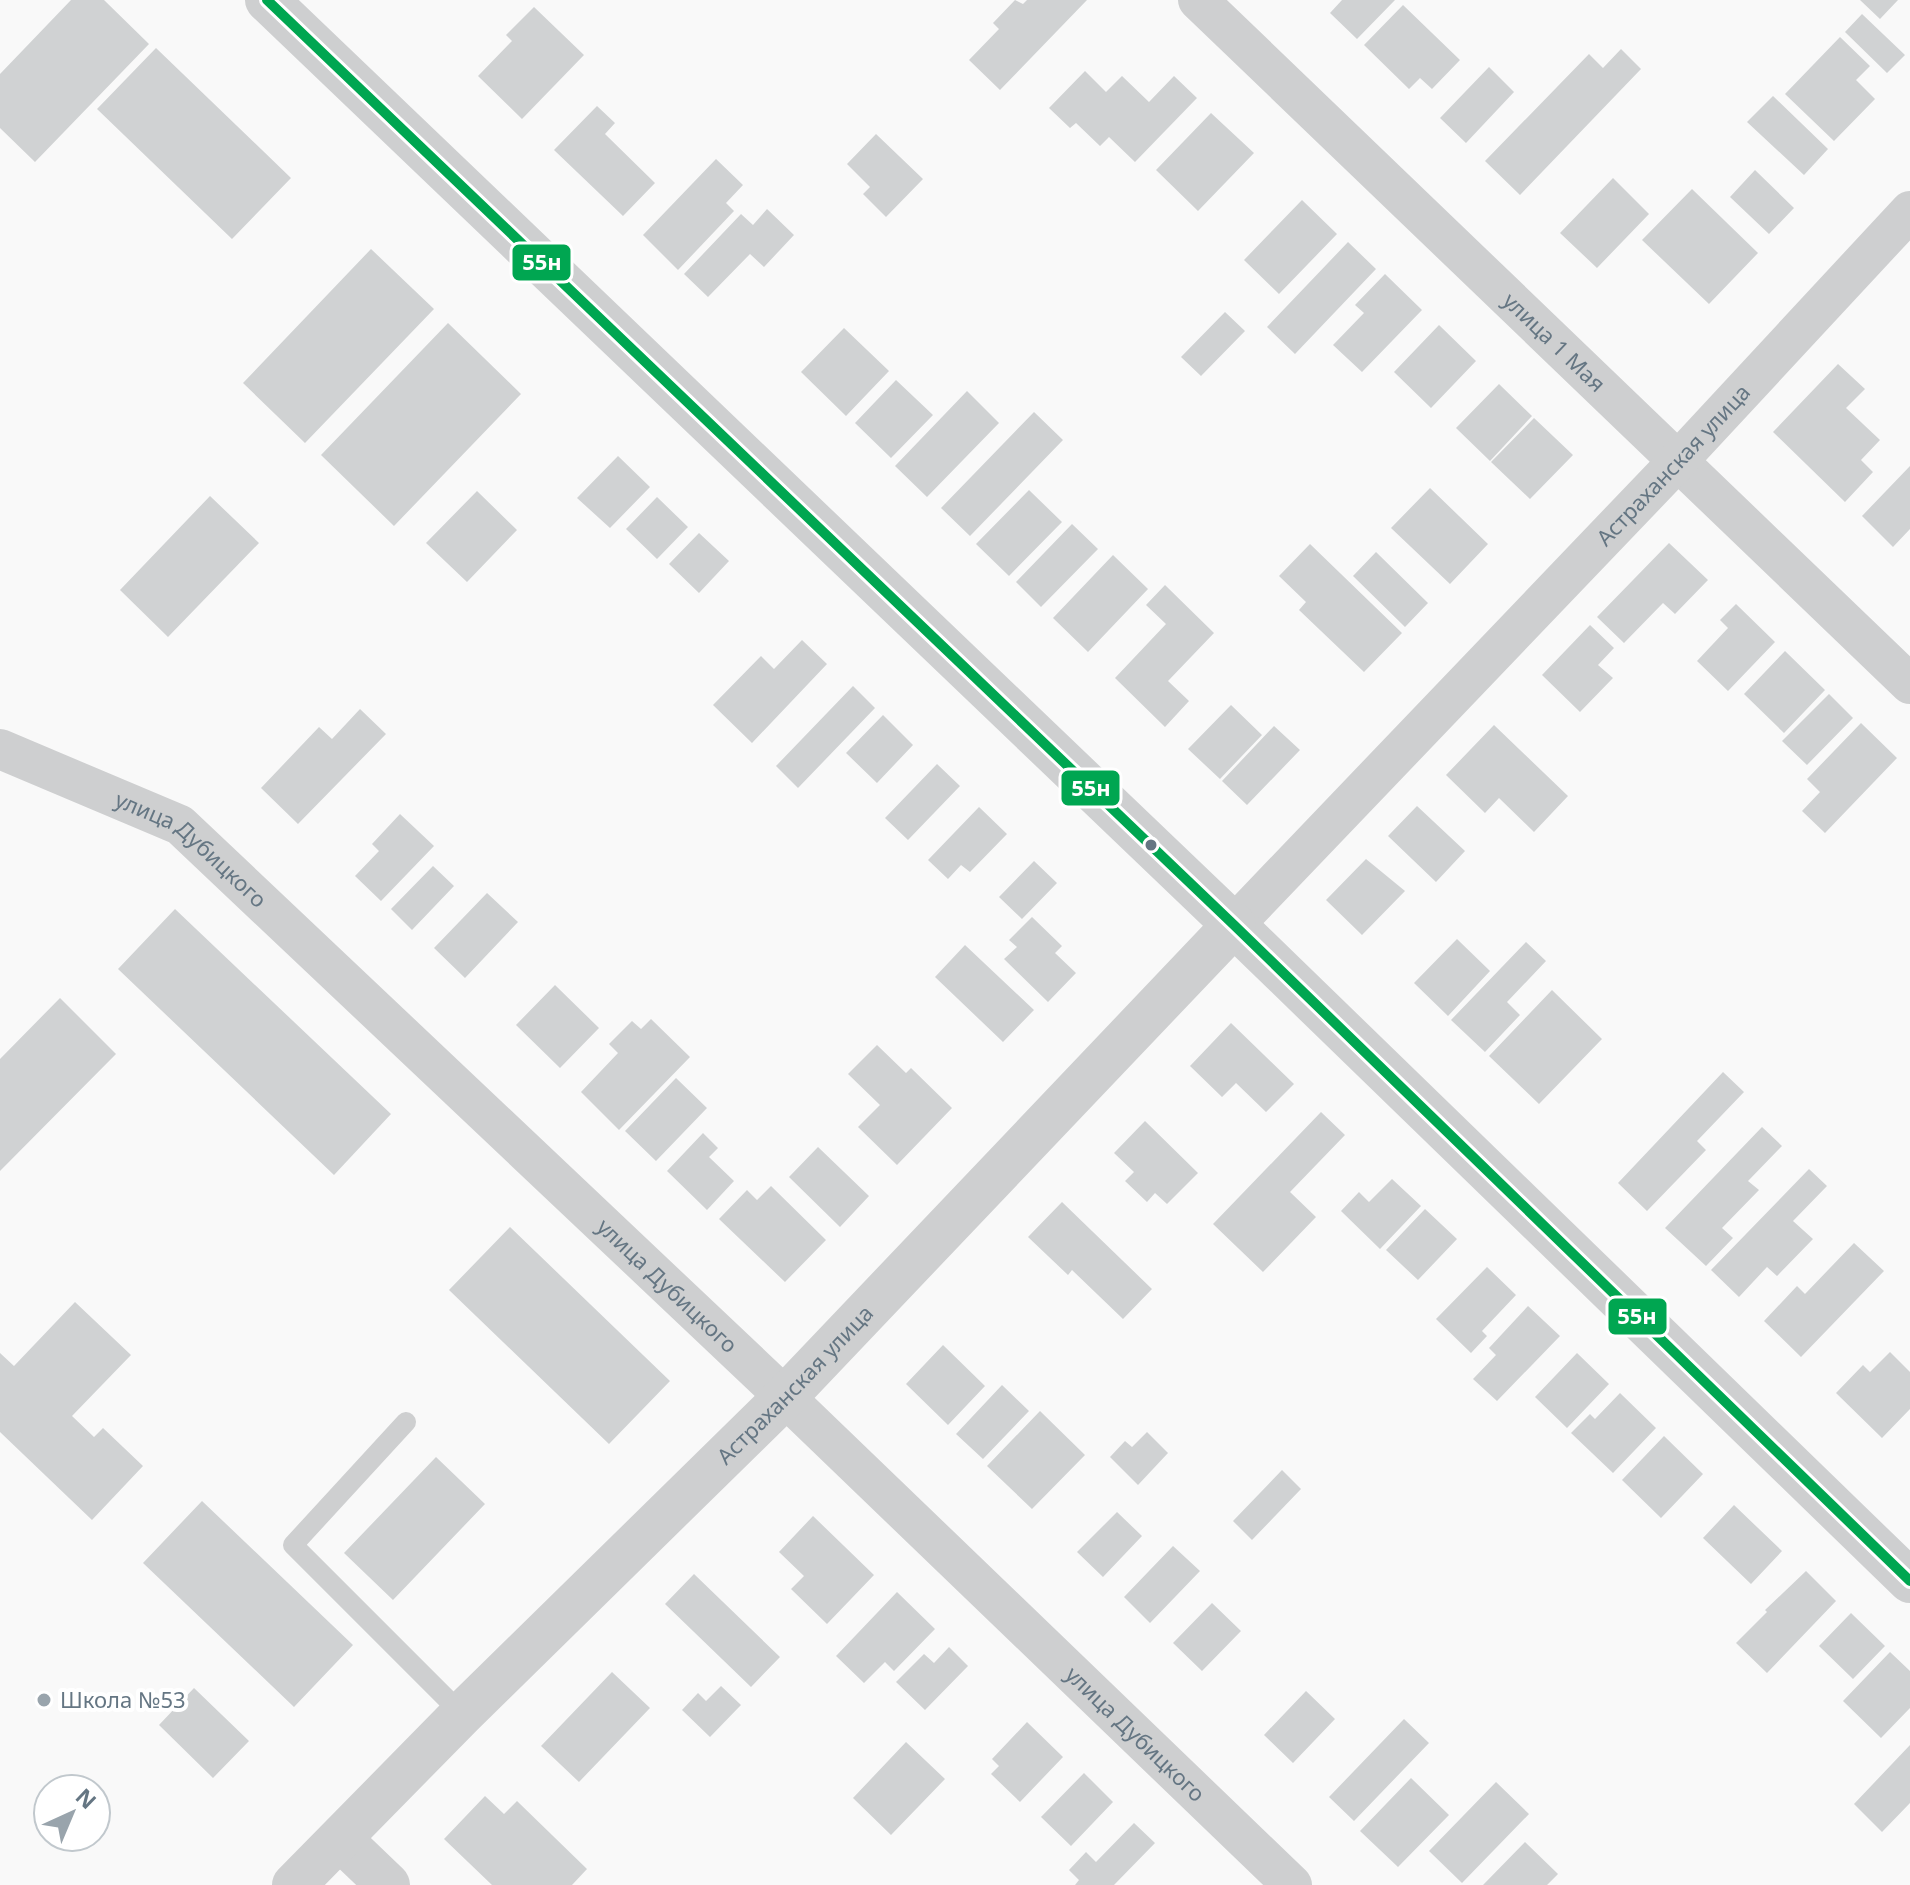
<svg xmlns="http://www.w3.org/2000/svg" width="1910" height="1885" font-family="'Noto Sans',sans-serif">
<rect width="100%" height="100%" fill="#f9f9f9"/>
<path fill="#d0d2d3" d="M71,0H104L149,44L35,162L0,128V74Z
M1015,0L1023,4L1027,0H1087L1000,90L969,60L999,29L993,23Z
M1342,0H1395L1357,39L1330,13Z
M1860,0H1898L1880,19Z
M1403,5L1460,60L1432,89L1420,78L1409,89L1364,45Z
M534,7L584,55L522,119L478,76L512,41L506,35Z
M1862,14L1905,55L1887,73L1845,32Z
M1840,37L1870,66L1856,80L1875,99L1834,141L1785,94Z
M156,48L291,178L232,239L97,109Z
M1621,49L1641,69L1520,195L1485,161L1589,54L1603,68Z
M1489,67L1514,92L1466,143L1440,118Z
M1085,71L1106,92L1122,76L1149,102L1174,76L1197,98L1135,162L1109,137L1100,146L1076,123L1070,128L1049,108Z
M1773,96L1828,149L1804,175L1747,122Z
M597,106L615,123L605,134L655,183L623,216L554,150Z
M1211,113L1254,153L1198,211L1156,170Z
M876,134L923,179L886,217L863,194L870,187L847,164Z
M716,159L743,185L726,203L734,211L678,270L643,235Z
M1755,170L1794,208L1769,234L1730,197Z
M1613,178L1649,214L1597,268L1560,233Z
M1692,189L1758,253L1709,304L1642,240Z
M1302,200L1337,234L1279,294L1244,260Z
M767,209L794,235L764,267L750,254L708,297L684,274L741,214L753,225Z
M1348,242L1376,269L1295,354L1267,327Z
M371,249L434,309L305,443L243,383Z
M1385,274L1422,310L1362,372L1333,345L1364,313L1355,305Z
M1225,312L1245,331L1201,376L1181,357Z
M448,323L521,394L394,526L321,455Z
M1439,325L1476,361L1431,408L1394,372Z
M844,328L889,371L846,416L801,372Z
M1838,364L1865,389L1846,408L1880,440L1861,460L1873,472L1845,502L1773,432Z
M896,380L933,415L891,458L855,423Z
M1499,384L1532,416L1490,461L1456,428Z
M967,391L999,423L927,497L895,466Z
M1034,412L1063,440L970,536L941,508Z
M1534,418L1573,455L1530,499L1491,462Z
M618,456L650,487L610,528L577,498Z
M1910,466V529L1893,547L1862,516Z
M1430,488L1488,544L1450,584L1391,528Z
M1029,490L1062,522L1009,576L976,544Z
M477,491L517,530L467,582L426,543Z
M210,496L259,543L168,637L120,590Z
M657,497L688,527L657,559L626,529Z
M1072,524L1098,549L1041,607L1016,582Z
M699,533L729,561L699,593L669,564Z
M1669,543L1708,580L1675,614L1663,603L1624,643L1597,617Z
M1310,544L1402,633L1364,672L1299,610L1306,602L1279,576Z
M1376,552L1428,603L1405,627L1353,576Z
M1113,555L1148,589L1088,652L1053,618Z
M1165,585L1214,633L1168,681L1189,701L1165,727L1115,678L1166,624L1146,605Z
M1736,604L1775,642L1728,691L1697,661L1728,628L1720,620Z
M1590,625L1614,648L1598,665L1613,678L1580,712L1542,675Z
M802,640L827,664L752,743L713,705L761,656L774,669Z
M1785,651L1825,690L1784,733L1744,694Z
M853,686L875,708L798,788L776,766Z
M1829,694L1853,718L1807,765L1782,741Z
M1231,705L1262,735L1220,779L1188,749Z
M360,709L386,734L298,824L261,788L319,727L332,739Z
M883,715L913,745L877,783L846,753Z
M1861,723L1897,758L1825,833L1802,811L1820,792L1807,779Z
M1494,725L1568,796L1534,832L1499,798L1485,813L1446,775Z
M1274,726L1300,750L1247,805L1222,781Z
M937,764L960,786L908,840L885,818Z
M1417,806L1465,851L1436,882L1388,836Z
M979,807L1007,834L970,872L961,865L948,879L928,860Z
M400,814L434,846L381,901L355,876L379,851L372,844Z
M1366,859L1405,891L1362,935L1326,900Z
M1034,861L1057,883L1022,919L999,897Z
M433,866L454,886L412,930L391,909Z
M487,893L518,922L465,978L434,948Z
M175,909L391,1114L334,1175L118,969Z
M1032,917L1062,946L1055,953L1076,973L1048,1002L1004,959L1017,947L1009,940Z
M1457,939L1490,971L1448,1016L1414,983Z
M1526,942L1546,961L1507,1002L1520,1015L1485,1052L1451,1020Z
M965,945L1034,1010L1003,1042L935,977Z
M555,985L599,1028L560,1068L516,1025Z
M1552,990L1602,1039L1539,1104L1489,1056Z
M60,998L116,1054L0,1171V1059Z
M651,1019L690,1057L619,1130L581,1092L618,1053L609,1044L632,1021L641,1029Z
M1231,1023L1294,1084L1266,1112L1236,1083L1222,1097L1190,1066Z
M877,1045L906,1073L911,1068L952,1108L897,1165L858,1127L880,1105L848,1074Z
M1723,1072L1744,1092L1697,1141L1706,1150L1647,1211L1618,1183Z
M676,1078L707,1108L656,1161L625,1131Z
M1321,1112L1345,1135L1290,1192L1316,1217L1263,1272L1213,1224Z
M1145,1121L1198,1173L1167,1204L1155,1193L1147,1202L1125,1181L1134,1172L1114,1153Z
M1762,1127L1782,1146L1748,1181L1759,1190L1722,1228L1733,1238L1706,1266L1665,1228Z
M703,1133L718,1148L709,1157L734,1181L707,1210L667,1171Z
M818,1147L869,1196L840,1227L789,1177Z
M1809,1169L1827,1186L1793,1221L1813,1239L1777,1276L1767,1267L1739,1297L1711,1270Z
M1392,1179L1421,1206L1380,1249L1341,1211L1359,1192L1369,1202Z
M771,1186L826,1240L785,1282L719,1219L747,1190L757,1200Z
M1062,1202L1152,1289L1123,1319L1072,1270L1068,1275L1028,1237Z
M1425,1209L1457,1239L1418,1280L1386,1250Z
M510,1227L670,1381L609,1444L449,1290Z
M1854,1243L1884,1271L1801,1357L1764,1321L1797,1286L1805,1294Z
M1487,1267L1516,1295L1482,1331L1487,1336L1471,1353L1436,1319Z
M75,1302L131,1355L72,1416L94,1437L103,1428L143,1466L92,1520L0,1432V1353L14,1366Z
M1528,1306L1560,1336L1497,1401L1473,1379L1496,1355L1489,1348Z
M943,1345L985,1386L948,1425L906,1384Z
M1890,1352L1910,1372V1409L1882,1438L1836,1393L1863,1365L1870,1372Z
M1577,1353L1609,1384L1567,1428L1535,1397Z
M1002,1385L1029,1411L983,1459L956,1434Z
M1620,1393L1656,1428L1613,1473L1571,1433L1590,1414L1595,1419Z
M1040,1411L1085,1455L1032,1509L987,1466Z
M1147,1432L1168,1453L1138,1485L1110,1457L1125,1441L1132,1447Z
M1664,1436L1703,1474L1661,1518L1622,1480Z
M436,1457L485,1504L393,1600L344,1553Z
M1282,1470L1301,1489L1252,1540L1233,1521Z
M202,1501L353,1645L294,1707L143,1563Z
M1734,1505L1782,1551L1751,1584L1703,1538Z
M1117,1512L1142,1536L1103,1577L1077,1552Z
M813,1516L874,1575L827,1624L791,1589L804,1576L779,1552Z
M1173,1546L1200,1571L1150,1623L1124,1597Z
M1806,1571L1836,1601L1767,1673L1736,1643L1767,1612L1765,1610Z
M694,1574L780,1657L751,1687L665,1604Z
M897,1592L935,1629L894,1671L885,1662L864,1683L836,1656Z
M1212,1603L1241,1631L1202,1671L1173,1643Z
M1851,1613L1885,1646L1853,1679L1819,1646Z
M949,1647L968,1666L925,1710L896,1682L924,1654L934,1663Z
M1890,1652L1910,1671V1708L1881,1738L1843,1701Z
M612,1672L650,1708L579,1782L541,1746Z
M721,1686L741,1705L710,1737L682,1710L698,1693L706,1701Z
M194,1688L249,1741L213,1778L159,1725Z
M1306,1691L1335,1719L1293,1763L1264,1735Z
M1404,1719L1429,1743L1354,1821L1329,1797Z
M1027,1722L1063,1757L1020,1802L991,1774L999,1766L992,1759Z
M906,1742L945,1779L891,1835L853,1798Z
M1910,1745V1803L1882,1832L1854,1804Z
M1084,1773L1113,1802L1071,1846L1041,1817Z
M1411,1778L1449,1815L1398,1867L1360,1831Z
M1496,1782L1529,1814L1462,1883L1429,1851Z
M485,1796L504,1814L517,1801L587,1869L572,1885H492L444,1839Z
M1134,1823L1155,1843L1114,1885H1075L1079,1880L1069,1870L1086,1852L1096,1862Z
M1525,1842L1558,1874L1547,1885H1483Z"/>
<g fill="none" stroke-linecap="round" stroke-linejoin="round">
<path stroke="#cecfd0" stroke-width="20" d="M406,1422L293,1545L462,1714"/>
<g stroke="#cecfd0" stroke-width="40">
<path id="s1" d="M1198,0L1910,684"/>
<path id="s2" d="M0,749L180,825L785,1397L1292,1885"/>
<path id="s3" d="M1234,925L1677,462L1910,211"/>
</g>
<g stroke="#cecfd0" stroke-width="44">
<path d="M267,0L1234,925L1910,1581"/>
<path d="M340,1839L388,1885"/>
<path id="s4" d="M294,1885L462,1714L785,1397L1234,925"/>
</g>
<defs>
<path id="bus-1" d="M267,0L1234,925L1910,1581"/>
</defs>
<use href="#bus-1" stroke="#fff" stroke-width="16"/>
<use href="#bus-1" stroke="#00a651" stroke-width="10"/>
</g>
<circle fill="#657683" stroke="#fff" stroke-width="3" cx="1151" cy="845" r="7"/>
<circle fill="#99a4ac" stroke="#fff" stroke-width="3" cx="44" cy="1700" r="8"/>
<g text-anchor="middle" stroke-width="8" stroke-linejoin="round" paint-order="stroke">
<g font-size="22" fill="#657683" stroke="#fff">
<text dy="8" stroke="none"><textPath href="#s1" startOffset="494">улица 1 Мая</textPath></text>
<text dy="8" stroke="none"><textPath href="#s3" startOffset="636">Астраханская улица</textPath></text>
<text dy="8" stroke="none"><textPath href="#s2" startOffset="218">улица Дубицкого</textPath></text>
<text dy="8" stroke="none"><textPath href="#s2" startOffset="866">улица Дубицкого</textPath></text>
<text dy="8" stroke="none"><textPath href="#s4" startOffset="708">Астраханская улица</textPath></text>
<text dy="8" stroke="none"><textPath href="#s2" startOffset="1514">улица Дубицкого</textPath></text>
</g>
<g font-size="22" fill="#657683" stroke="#fff" text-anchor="start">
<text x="60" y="1708">Школа №53</text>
</g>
</g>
<g stroke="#fff" stroke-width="3">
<rect x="511" y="243" width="61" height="39" rx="8" fill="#00a651"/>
<rect x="1060" y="769" width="61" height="38" rx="8" fill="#00a651"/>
<rect x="1607" y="1297" width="61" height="39" rx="8" fill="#00a651"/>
</g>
<g font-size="22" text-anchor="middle" font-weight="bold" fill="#fff">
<text x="542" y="270">55н</text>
<text x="1091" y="796">55н</text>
<text x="1637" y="1324">55н</text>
</g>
<g transform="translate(72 1813) rotate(44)"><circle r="38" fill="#ffffff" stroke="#c1c8cd" stroke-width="2"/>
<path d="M0-6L14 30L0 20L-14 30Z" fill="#99a4ac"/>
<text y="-12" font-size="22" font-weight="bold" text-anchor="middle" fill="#657683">N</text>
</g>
</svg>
